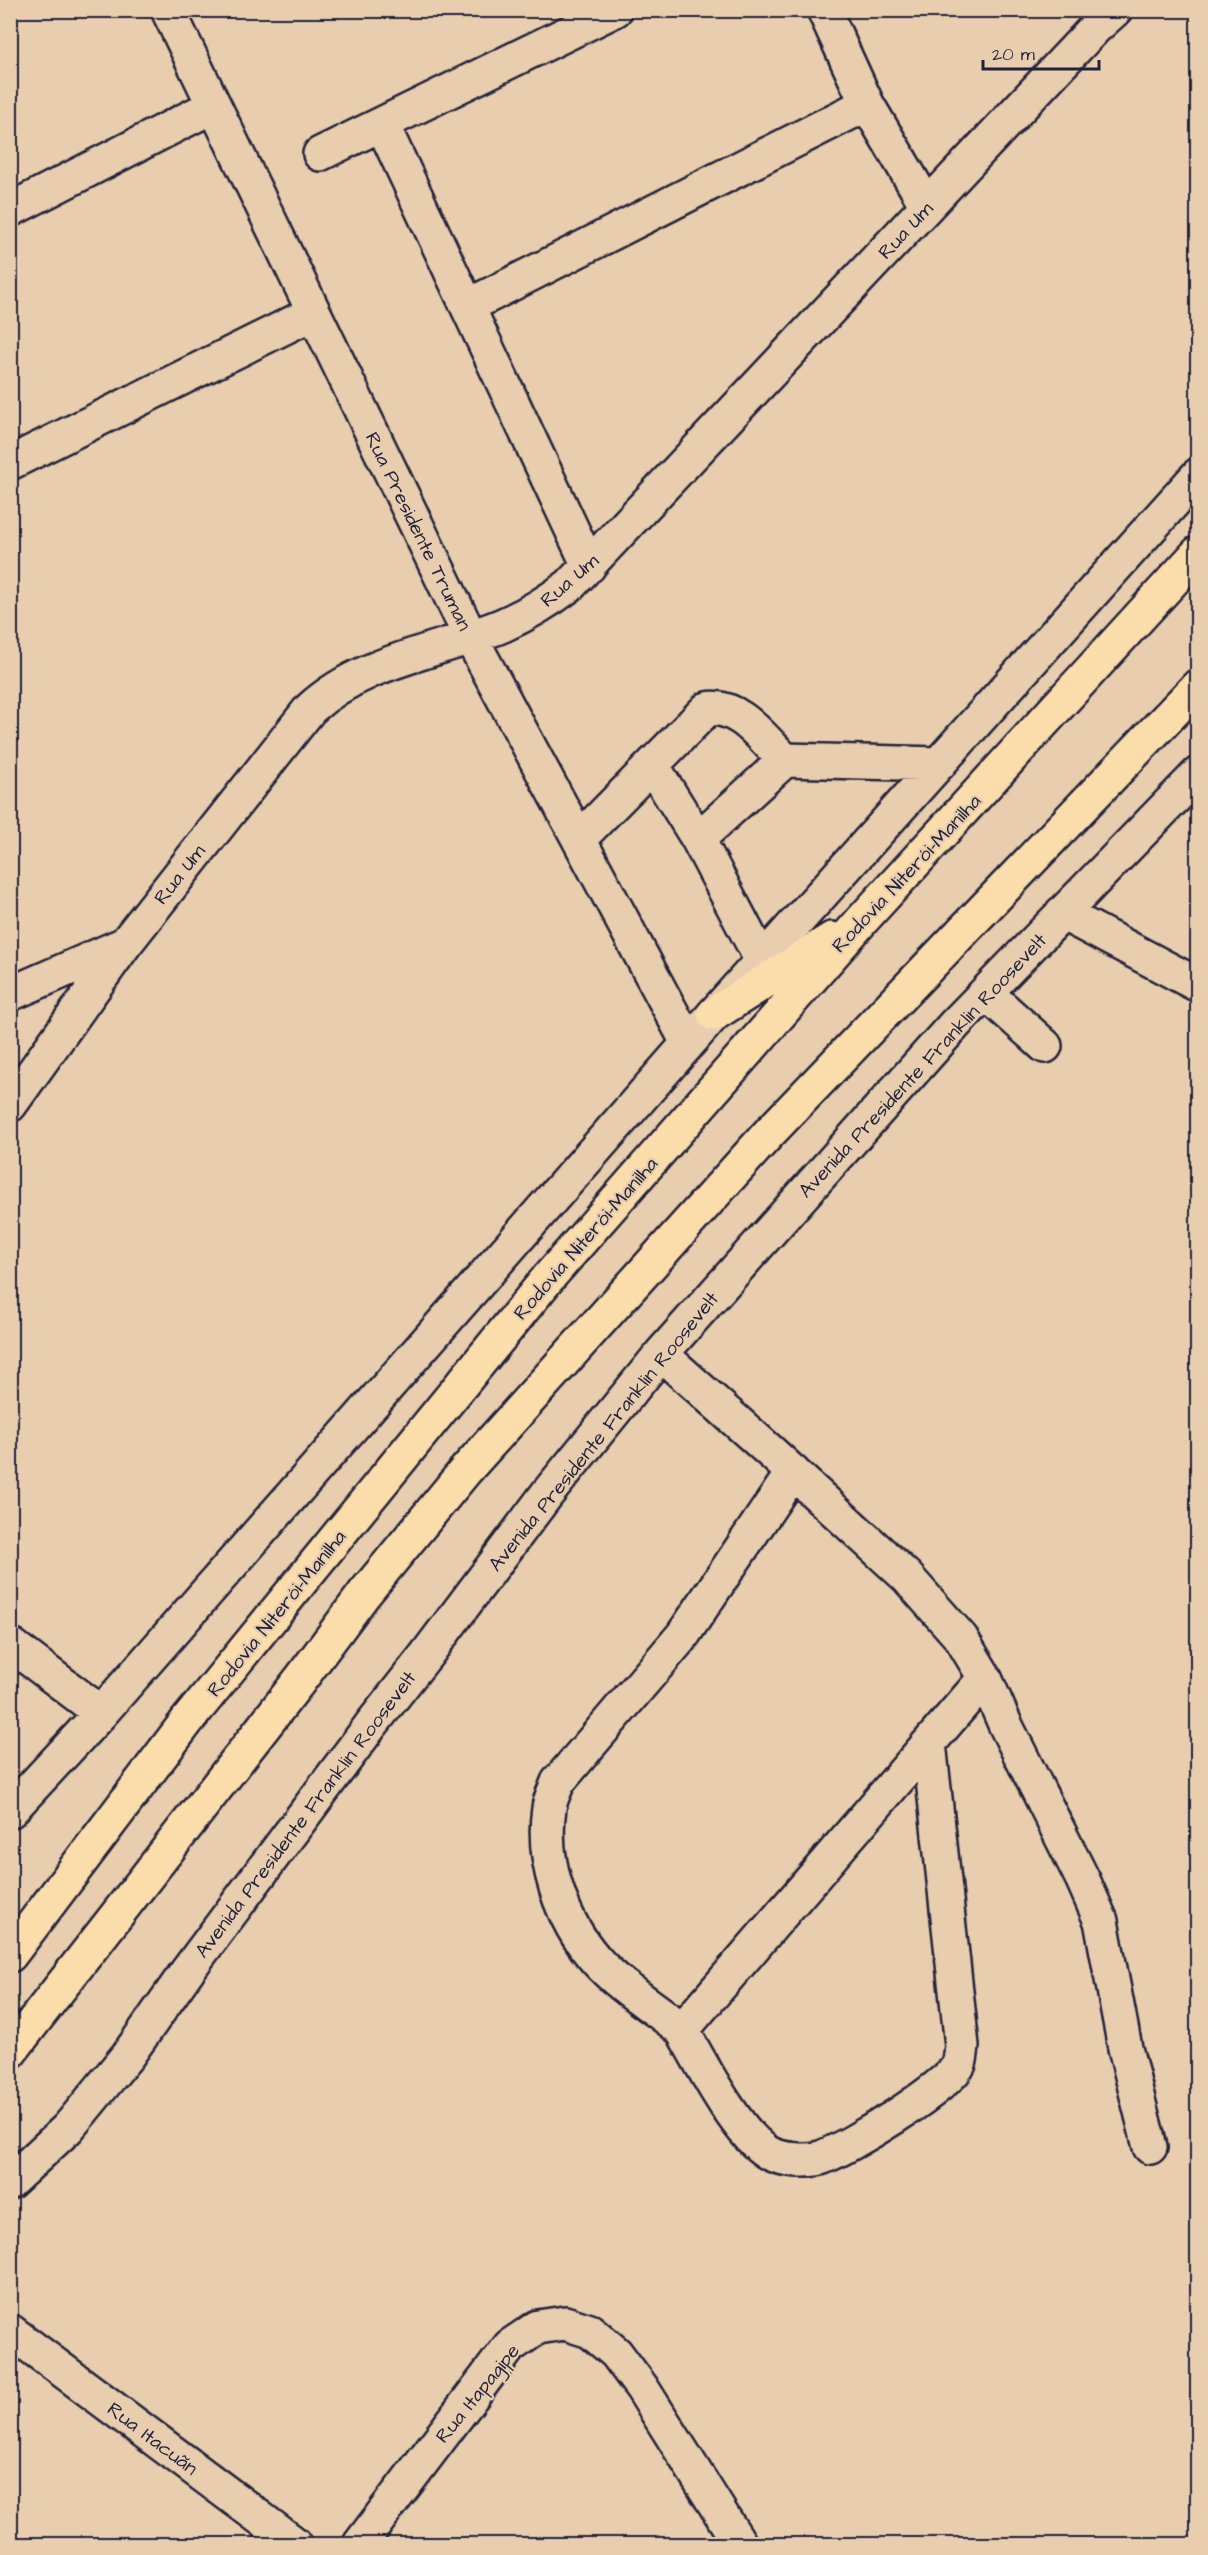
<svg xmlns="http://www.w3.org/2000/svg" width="1208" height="2555" font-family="'Architects Daughter',sans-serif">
<rect width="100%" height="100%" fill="#e8cdaf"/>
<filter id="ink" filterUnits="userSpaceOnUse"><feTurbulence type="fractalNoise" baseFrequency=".0167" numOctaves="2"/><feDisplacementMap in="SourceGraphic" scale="12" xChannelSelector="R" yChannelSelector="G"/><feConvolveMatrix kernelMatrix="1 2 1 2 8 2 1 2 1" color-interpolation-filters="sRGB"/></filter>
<g filter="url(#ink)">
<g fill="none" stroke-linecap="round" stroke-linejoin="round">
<defs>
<path id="minor" d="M168,10L470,636L688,1043
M824,10L867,104L927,206
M382,124L589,566
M320,154L615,10
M10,210L213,106
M468,306L867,104
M10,463L313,313
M579,839L652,765
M698,839L785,760
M1062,913L1198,985
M762,961L698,839L652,765L707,709C738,703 764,740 785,760L939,764
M986,993L1045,1046
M10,994L125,944
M10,1105L125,944L310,709C363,660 439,652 503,625C528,614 549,601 570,585L1095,28L1115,10
M661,1354L773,1454L907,1577L961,1638L985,1678L1005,1724L1083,1880L1101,1921L1125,2048L1150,2147
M793,1472L683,1635L558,1782C555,1790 550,1799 549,1808C541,1861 561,1920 596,1960C620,1987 654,2007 682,2030L985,1678
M10,1644L101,1713
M10,1811L101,1713L714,1014L1198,475
M682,2030C701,2063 736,2132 767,2152C779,2160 807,2162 820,2158C845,2150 950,2086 959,2064C961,2059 961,2052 962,2046L929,1743
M10,2182L68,2128L128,2055L188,1970L371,1725L427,1654L547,1494L661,1354L955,1024L1198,774
M10,2331L295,2544
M360,2544L510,2346L538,2327L565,2323L590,2331L616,2353L642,2388L740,2544"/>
<path id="highway" d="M714,1014L832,939
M10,1955L187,1721L549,1277L864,918L1198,553
M10,2052L300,1680L364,1594L465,1471L770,1132L1198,686"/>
</defs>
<use href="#minor" stroke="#22223b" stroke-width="38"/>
<use href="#highway" stroke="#22223b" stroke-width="38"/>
<use href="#minor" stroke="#e8cdaf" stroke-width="33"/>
<use href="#highway" stroke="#fbdcab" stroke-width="33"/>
</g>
</g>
<g text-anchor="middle" stroke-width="4.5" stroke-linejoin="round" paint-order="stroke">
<g font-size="20" fill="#22223b" stroke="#e8cdaf">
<text transform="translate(905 230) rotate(-47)" y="7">Rua Um</text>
<text transform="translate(419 531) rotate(64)" y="7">Rua Presidente Truman</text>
<text transform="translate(569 580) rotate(-41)" y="7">Rua Um</text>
<text transform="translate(906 873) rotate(-47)" y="7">Rodovia Niterói-Manilha</text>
<text transform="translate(179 874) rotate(-52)" y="7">Rua Um</text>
<text transform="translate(922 1065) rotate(-47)" y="7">Avenida Presidente Franklin Roosevelt</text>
<text transform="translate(585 1238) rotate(-49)" y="7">Rodovia Niterói-Manilha</text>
<text transform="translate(603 1431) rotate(-51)" y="7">Avenida Presidente Franklin Roosevelt</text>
<text transform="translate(276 1613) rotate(-51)" y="7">Rodovia Niterói-Manilha</text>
<text transform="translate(305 1814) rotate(-53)" y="7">Avenida Presidente Franklin Roosevelt</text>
<text transform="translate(477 2393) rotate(-51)" y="7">Rua Itapagipe</text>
<text transform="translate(153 2438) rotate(37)" y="7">Rua Itacuãn</text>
</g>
</g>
<rect width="1208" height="2555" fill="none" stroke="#e8cdaf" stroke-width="36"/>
<rect x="18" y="18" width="1172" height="2519" fill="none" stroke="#22223b" stroke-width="2" filter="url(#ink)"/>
<path d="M983 60v9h116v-9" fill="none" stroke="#22223b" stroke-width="3"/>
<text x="992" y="60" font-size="18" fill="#22223b" stroke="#e8cdaf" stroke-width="4.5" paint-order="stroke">20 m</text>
</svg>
